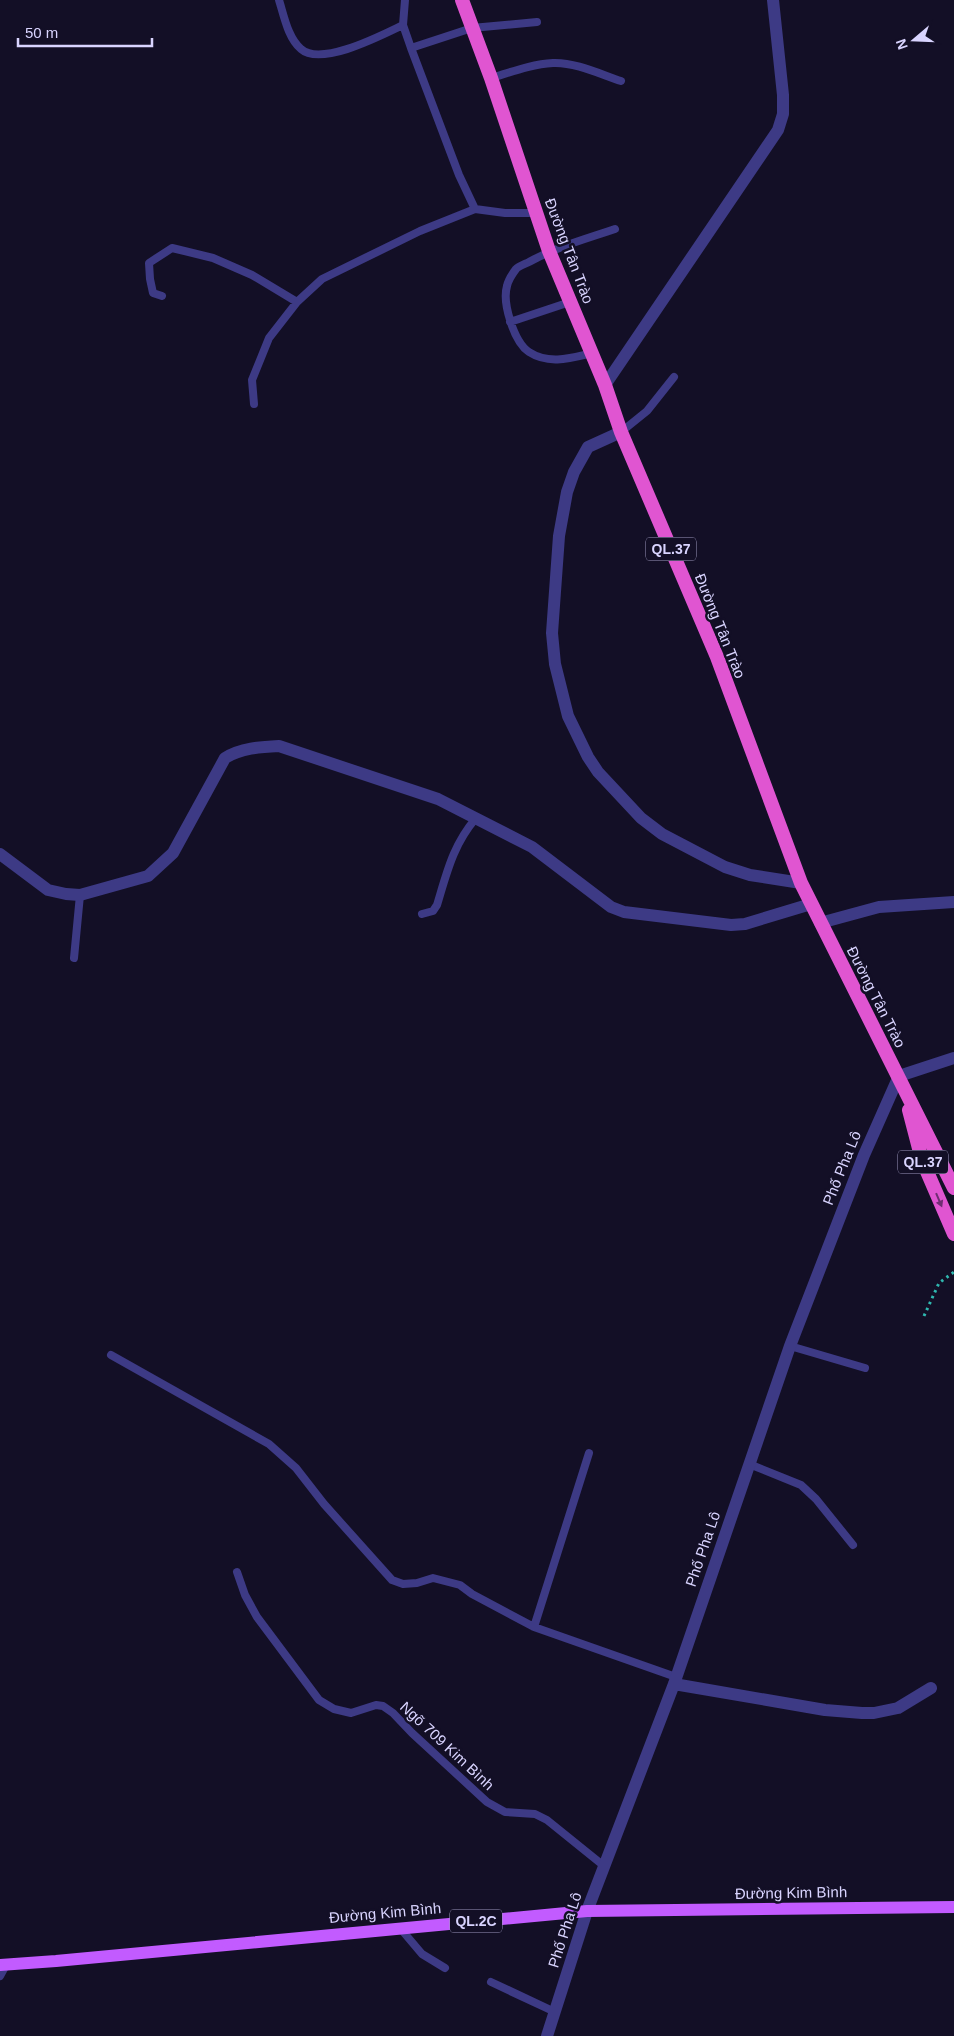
<svg xmlns="http://www.w3.org/2000/svg" width="954" height="2036" font-family="Arial,sans-serif">
<rect width="100%" height="100%" fill="#130f26"/>
<g fill="none" stroke-linecap="round" stroke-linejoin="round">
<path stroke="#2fb8b0" stroke-width="3" stroke-dasharray="2.5 4" stroke-linecap="butt" d="M924,1316L939,1283L954,1272"/>
<path stroke="#3d3a85" stroke-width="8" d="M279,0C284,16 288,38 301,49C321,67 382,35 403,25
M405,0L403,25L411,48L459,175L475,209L505,213H536
M411,48L472,28L537,22
M491,78C511,72 532,64 553,63C575,62 600,74 621,81
M162,296L153,293L150,279L149,263L172,248L213,258L252,275L297,302
M510,322L570,302
M592,353C571,358 549,365 529,352C514,342 502,303 507,286C508,281 513,273 516,269C519,266 525,264 529,262C556,247 586,239 615,229
M254,404L252,380L269,338L297,302L322,279L420,231L475,209
M621,432L647,411L674,377
M422,914L433,911L437,905C447,872 453,845 476,818
M74,958L80,895
M790,1346L865,1368
M111,1355L269,1444L296,1468L324,1504L392,1580L403,1584L417,1583L433,1578L460,1585L472,1594L534,1627L676,1677
M749,1464L801,1485L816,1499L853,1545
M237,1572L245,1595L257,1617L319,1700L334,1709L351,1713L376,1705L383,1706L393,1713L412,1733L487,1802L505,1812L535,1814L547,1820L604,1866
M534,1627L589,1453
M400,1928L422,1954L445,1968
M0,1976L6,1965
M491,1982L555,2012"/>
<path stroke="#3d3a85" stroke-width="12" d="M605,385L778,130L783,114V95L773,0
M621,432L588,447L574,472L567,492L559,536L552,633L555,664L568,716L588,757L598,772L641,818L662,834L725,867L750,875L801,883
M0,854L48,890L66,894L80,895L148,876L173,853L225,758C241,748 260,747 279,746L438,799L532,847L611,907L624,912L731,925L745,924L811,904
M820,923L879,907L954,902
M674,1684L825,1710L862,1713H874L898,1708L931,1688
M547,2036L587,1911L674,1684L790,1346L864,1155L899,1076L954,1058"/>
<path stroke="#c25bff" stroke-width="12" d="M0,1965L56,1961L587,1911L954,1907"/>
<path stroke="#e055d1" stroke-width="14" d="M462,0L491,78L549,251L605,385L621,432L717,657L801,883L954,1188
M909,1110L922,1160L954,1234"/>
</g>
<defs><path id="oneway-solid" d="M-6-.8H1V-3.2L6.5 0L1 3.2V.8H-6Z" transform="scale(1.25)"/></defs>
<use fill="#6f2e73" href="#oneway-solid" transform="translate(939 1200) rotate(67)"/>
<g text-anchor="middle" stroke-width="5" stroke-linejoin="round" paint-order="stroke">
<g fill="#130f26" stroke="#9e99be" stroke-width="1">
<rect x="646" y="537.5" width="50" height="23" rx="4"/>
<rect x="898" y="1150.5" width="50" height="23" rx="4"/>
<rect x="450" y="1909.5" width="52" height="23" rx="4"/>
</g>
<g font-size="14" font-weight="bold" fill="#d9d4ff">
<text x="671" y="554">QL.37</text>
<text x="923" y="1167">QL.37</text>
<text x="476" y="1926">QL.2C</text>
</g>
<g font-size="15" fill="#d9d4ff" stroke="#130f26">
<text transform="translate(569 251) rotate(69)" y="5">Đường Tân Trào</text>
<text transform="translate(720 626) rotate(68)" y="5">Đường Tân Trào</text>
<text transform="translate(876 997) rotate(63)" y="5">Đường Tân Trào</text>
<text transform="translate(842 1168) rotate(-68)" y="5">Phố Pha Lô</text>
<text transform="translate(703 1549) rotate(-71)" y="5">Phố Pha Lô</text>
<text transform="translate(447 1746) rotate(43)" y="5">Ngõ 709 Kim Bình</text>
<text transform="translate(791 1893) rotate(-1)" y="5">Đường Kim Bình</text>
<text transform="translate(385 1913) rotate(-5)" y="5">Đường Kim Bình</text>
<text transform="translate(565 1930) rotate(-72)" y="5">Phố Pha Lô</text>
</g>
</g>
<g transform="translate(914 40) rotate(251)" stroke="#130f26" stroke-width="4" paint-order="stroke">
<path d="M0-4L9 19L0 12L-9 19Z" fill="#d9d4ff"/>
<text y="-8" font-size="14" font-weight="bold" text-anchor="middle" fill="#d9d4ff">N</text>
</g>
<path d="M18 38v8h134v-8" fill="none" stroke="#d9d4ff" stroke-width="2.5"/>
<text x="25" y="38" font-size="15" fill="#d9d4ff" stroke="#130f26" stroke-width="4" paint-order="stroke">50 m</text>
</svg>
